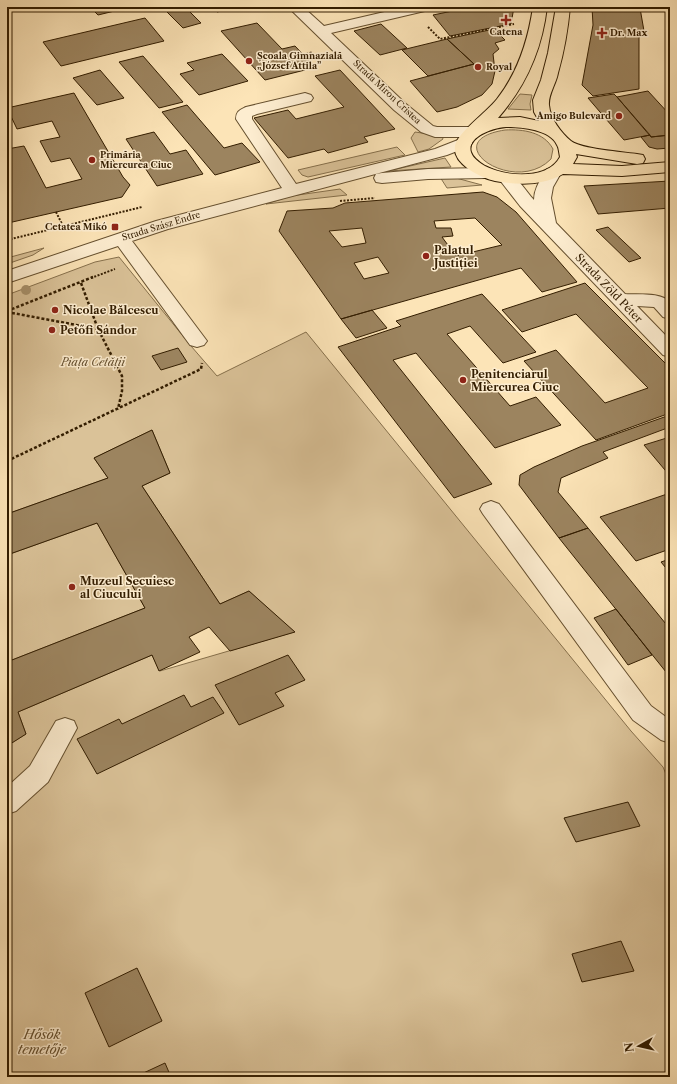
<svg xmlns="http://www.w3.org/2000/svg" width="677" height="1084" font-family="'Libre Caslon Text',serif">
<rect width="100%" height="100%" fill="#fce4b7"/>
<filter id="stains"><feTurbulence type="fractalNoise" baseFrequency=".005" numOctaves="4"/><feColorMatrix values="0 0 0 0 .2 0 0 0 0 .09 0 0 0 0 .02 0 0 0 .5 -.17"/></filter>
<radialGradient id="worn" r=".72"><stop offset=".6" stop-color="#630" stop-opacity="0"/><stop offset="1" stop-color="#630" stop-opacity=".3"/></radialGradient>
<path fill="#dac298" stroke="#86704c" d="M520,94L532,95L530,104L531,110L508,109Z
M505,130C523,129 544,132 553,149L551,159C514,197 434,141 505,130Z
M415,132L442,136L443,139L429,149L418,152L411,138Z
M397,147L405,155L308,177L302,175L298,170Z
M445,158L451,167L388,171Z
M440,177L456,178L482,185L447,188Z
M340,189L347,195L266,204L291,196Z
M44,248L33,255L7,264V258Z
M119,257L191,346L217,376L306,332L631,731L663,767L670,784V1077H7V746L26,734L18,712L152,655L160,671L294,632L249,591L220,604L142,486L170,473L152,430L94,458L108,478L7,514V295L95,262Z
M97,523L145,608L12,660L7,651V555Z"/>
<path fill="#9c845f" stroke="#331d00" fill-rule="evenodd" d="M90,7H131L98,15Z
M175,7L177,9L185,7L201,23L183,28L163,8Z
M213,7H238L217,12Z
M472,7H514L511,24L450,36L433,15Z
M592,7H646L640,8L644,31H639V89L593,96L582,85L593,25Z
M145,18L164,41L61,66L43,42Z
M257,23L282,49L295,46L312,64L302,67L305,70L265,80L221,31Z
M381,24L407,48L380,55L354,31Z
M494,29L505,40L495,43L499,49L493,54L495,71L492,84L482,95L457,107L437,112L410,81L474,64L447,39Z
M447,39L474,64L428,76L402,50Z
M222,54L248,81L199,95L180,74L194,70L187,63Z
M143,56L183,102L159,108L119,62Z
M100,70L124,98L97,105L73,78Z
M340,70L395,129L364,137L368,142L328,153L324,149L288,158L254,118L288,110L296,119L344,107L315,76Z
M648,91L670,115V135L651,137L617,97Z
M74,93L123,177L130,185L122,197L8,223L10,227H7V149L24,146L46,188L82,179L70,158L51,162L40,141L60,137L52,121L17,129L7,108Z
M614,94L617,97L650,135L624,140L588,98Z
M187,105L224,148L242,143L260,162L215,175L162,112Z
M154,132L170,154L186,150L203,174L157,186L126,139Z
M650,135L651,137L670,135V148L657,149L649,147L641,137Z
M670,181V208L598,214L584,186Z
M483,192L497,197L516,212L577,282L542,292L521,268L341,319L279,231L287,211L333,208L345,203ZM475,218L502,245L456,256L442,237L453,236L451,228H436L434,221ZM362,228L366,243L342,247L329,231ZM378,257L389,273L364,279L354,263Z
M608,227L641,258L629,262L596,230Z
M585,283L670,368V413L596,440L524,361L556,350L605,403L648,388L576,314L522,332L502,310Z
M482,294L536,352L503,363L470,326L447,334L510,406L536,397L561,425L495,448L416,353L393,360L492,484L454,498L338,347L401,326L396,321Z
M372,310L387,328L356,338L341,319Z
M178,348L187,362L161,370L152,356Z
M670,415V427L603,452L608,458L561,478L558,492L588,528L559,538L519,485L520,475L534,467L582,446Z
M152,430L170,473L142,486L220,604L249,591L295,632L230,651L209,627L189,637L200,652L159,671L152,655L18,712L26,734L7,746V651L12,660L145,608L97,523L7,555V514L108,478L94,458Z
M670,437V476L644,445Z
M670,493V549L636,561L600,517Z
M588,528L670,629V677L559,538Z
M670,559V573L661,562Z
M616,609L652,655L628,665L594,618Z
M288,655L305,680L275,693L284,706L239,725L215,685Z
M184,695L191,707L213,697L224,713L97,774L77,739L119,719L122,724Z
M628,802L640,826L576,842L564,818Z
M621,941L634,971L582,982L572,954Z
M137,968L162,1021L109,1047L85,993Z
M165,1063L171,1077H138L137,1076Z"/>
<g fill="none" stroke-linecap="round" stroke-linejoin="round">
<defs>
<path id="minor" d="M288,7H303L324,26L406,7H431L429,10L331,33L406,104L433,126L437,127H473L479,129L481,132L479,135L473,137H435L421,132L394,110Z
M305,93L311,95L313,98L311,101L257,114L252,116V119L296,184L435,149L458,140L464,138L470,140L472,143L470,146L447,155L168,229L132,241L207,341L204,345L197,347L190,345L118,246L7,283V271L156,221L282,188L236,119C236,111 240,110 246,107Z
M486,168L492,169L494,173L492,177L486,178L428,179L382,183L376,182L374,178L376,174L382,173L428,169Z
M553,168L559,169L561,173L553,187L551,198L556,223L625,294C639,295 660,292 670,302V319L663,317L654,307L637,306L670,340V357L663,355L520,206L499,179L501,175C517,172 524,190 534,200C534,188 541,179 547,169Z
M491,501L499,504L651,706L670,720V743L661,740L633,720L483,514L480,509L483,504Z
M65,718L74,721L77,728L48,782L16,811L7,814V787L30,766L56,721Z"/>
<path id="major" d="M533,7H547C542,50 526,86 498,118L520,117L539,121L534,112L533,100L541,80L548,53L556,7H570C568,29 564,52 558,73C556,84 548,95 549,105C550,118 561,133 571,141C581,149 623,152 637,154L643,155L645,159L643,163L637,164L576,154L577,157L573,164L622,166L670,162V172L622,176L563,174C543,186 517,185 495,181C481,178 452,164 455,146C457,133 487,112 497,99C518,72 528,41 533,7ZM506,127C520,127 550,129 557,145C559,148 559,153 560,157C548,180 506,177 485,166C452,147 482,129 506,127Z"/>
</defs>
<use href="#minor" stroke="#654f2e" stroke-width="2"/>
<use href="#major" stroke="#331d00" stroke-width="2"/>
<path stroke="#331d00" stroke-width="2" stroke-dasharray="2 1.5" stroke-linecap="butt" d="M428,27L440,39L514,24
M303,55L313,52
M340,201L375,198
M56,212L63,226
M7,240L142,207
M91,278L115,269"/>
<path stroke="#331d00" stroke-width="2.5" stroke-dasharray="3 2" stroke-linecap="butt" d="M81,283L98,329L122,376V391L118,409
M7,311L93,277
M7,312L98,329
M7,461L201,369L202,363"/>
<use href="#minor" fill="#fdedd0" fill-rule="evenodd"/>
<use href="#major" fill="#fce4b7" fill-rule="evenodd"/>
</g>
<circle fill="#a9926c" cx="26" cy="290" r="5"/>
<g fill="#8f2418" stroke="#fdedd0" stroke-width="1.5">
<path d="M504 14h4v4h4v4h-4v4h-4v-4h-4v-4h4z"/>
<path d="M600 27h4v4h4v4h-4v4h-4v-4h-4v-4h4z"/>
<circle cx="249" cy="61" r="4"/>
<circle cx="478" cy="67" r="4"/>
<circle cx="619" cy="116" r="4"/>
<circle cx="92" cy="160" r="4"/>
<rect x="111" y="223" width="8" height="8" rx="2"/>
<circle cx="426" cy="256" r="4"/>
<circle cx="55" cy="310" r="4"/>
<circle cx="52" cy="330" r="4"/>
<circle cx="463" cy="380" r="4"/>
<circle cx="72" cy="587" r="4"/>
</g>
<g text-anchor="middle" stroke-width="3" stroke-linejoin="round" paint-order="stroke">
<g font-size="9" font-weight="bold" fill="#331d00" stroke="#fdedd0" text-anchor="start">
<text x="506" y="35" text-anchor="middle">Catena</text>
<text x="610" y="36">Dr. Max</text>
<text x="257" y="59">Școala Gimnazială<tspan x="257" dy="10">„József Attila”</tspan></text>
<text x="486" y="70">Royal</text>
<text x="611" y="119" text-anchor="end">Amigo Bulevard</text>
<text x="100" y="158">Primăria<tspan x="100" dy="10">Miercurea Ciuc</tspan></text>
<text x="107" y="230" text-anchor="end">Cetatea Mikó</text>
</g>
<g font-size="9" fill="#331d00" stroke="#fdedd0">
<text transform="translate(387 92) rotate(43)" y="3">Strada Miron Cristea</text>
<text transform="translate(161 226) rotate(-17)" y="3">Strada Szász Endre</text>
</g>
<g font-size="11" font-weight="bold" fill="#331d00" stroke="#fdedd0" text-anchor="start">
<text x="434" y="254">Palatul<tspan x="434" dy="13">Justiției</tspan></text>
<text x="63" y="314">Nicolae Bălcescu</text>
<text x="60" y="334">Petőfi Sándor</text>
<text x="471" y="378">Penitenciarul<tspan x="471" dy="13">Miercurea Ciuc</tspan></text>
<text x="80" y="585">Muzeul Secuiesc<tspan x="80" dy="13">al Ciucului</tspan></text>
</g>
<g font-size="11" fill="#331d00" stroke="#fdedd0">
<text transform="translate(609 288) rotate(46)" y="4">Strada Zöld Péter</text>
</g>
<g font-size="11" font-style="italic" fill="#654f2e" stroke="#fdedd0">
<text x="93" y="366">Piața Cetății</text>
</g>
<g font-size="13" font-style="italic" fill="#654f2e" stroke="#fdedd0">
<text x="42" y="1039">Hősök<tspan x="42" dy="15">temetője</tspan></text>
</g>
</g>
<rect width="677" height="1084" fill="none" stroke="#fce4b7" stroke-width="24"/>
<rect x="8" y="8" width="661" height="1068" fill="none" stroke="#331d00" stroke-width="2"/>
<rect x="12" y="12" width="653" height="1060" fill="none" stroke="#331d00"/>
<g transform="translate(639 1046) rotate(262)" stroke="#fdedd0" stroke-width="3" paint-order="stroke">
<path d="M0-3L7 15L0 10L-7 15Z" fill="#331d00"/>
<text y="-6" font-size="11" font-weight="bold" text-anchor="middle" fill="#331d00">N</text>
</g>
<rect width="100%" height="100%" filter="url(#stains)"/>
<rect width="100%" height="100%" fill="url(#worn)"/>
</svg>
